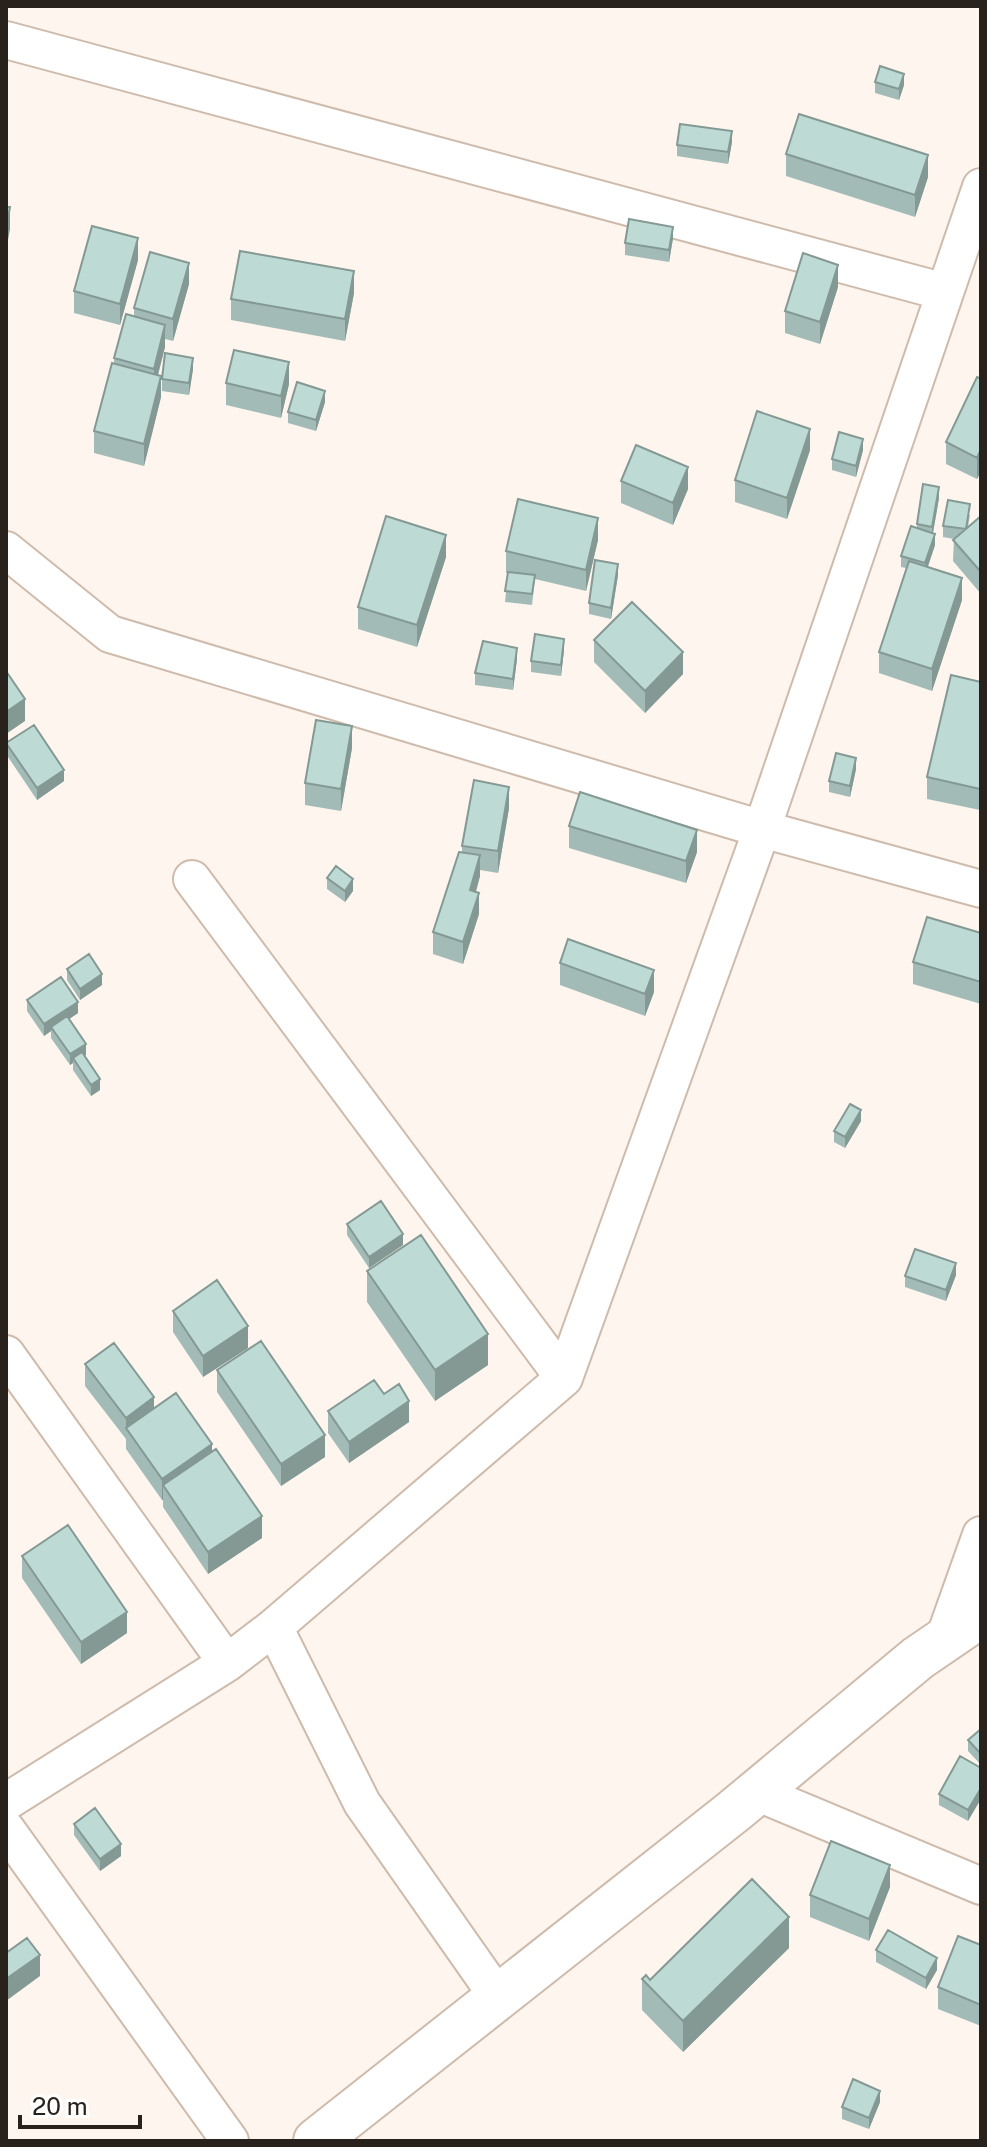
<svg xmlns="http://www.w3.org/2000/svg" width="987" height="2147" font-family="'Public Sans',sans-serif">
<rect width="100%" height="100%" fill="#fdf5ee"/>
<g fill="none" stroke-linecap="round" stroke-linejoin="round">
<defs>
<path id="minor" d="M6,40L945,292
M6,550L110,634L762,829L981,889
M192,879L564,1378
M6,1354L227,1663
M274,1627L362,1803L498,1997
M944,1639L981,1535
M756,1792L981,1886
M6,1802L227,1663L274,1627L564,1378L762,829L981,187
M6,1829L230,2141"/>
<path id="tertiary" d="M316,2141L734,1811L918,1658L981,1615"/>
</defs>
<use href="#minor" stroke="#cfbbab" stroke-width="40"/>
<use href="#tertiary" stroke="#cfbbab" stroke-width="48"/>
<use href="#minor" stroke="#fff" stroke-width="36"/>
<use href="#tertiary" stroke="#fff" stroke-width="44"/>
</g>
<path fill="#a3bbb6" d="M875,82L904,85L899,100L875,93Z
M732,142L728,164L677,156V145Z
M786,154L928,177L915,217L786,176Z
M673,238L669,262L625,255V243Z
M138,260L120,325L74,313V291Z
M189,284L173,341L165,339V347L158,375L161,397L144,466L94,453V431L114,363V358L134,317V308Z
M838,287L820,344L785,333V311Z
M354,293L345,341L231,320V299Z
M193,369L189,395L162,391V379Z
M981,379V471L977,479L946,464V442Z
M226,383L289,384L281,418L226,405Z
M325,402L316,431L288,423V412Z
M810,450L787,519L735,502V480Z
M863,450L856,477L832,470V459Z
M621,481L688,489L673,525L621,503Z
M939,498L933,533L935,545L928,567L962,600L932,691L879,673V652L906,568L901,567V556L917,528V524Z
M970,515L968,527L981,516V594L953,561L954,539L943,537V526Z
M598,540L586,591L535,579L532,605L505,602L508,573H506V551Z
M446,557L417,647L358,629V607Z
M618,575L611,619L589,614V603Z
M594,640L683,674L645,713L594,662Z
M564,650L561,676L531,672V661Z
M517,659L513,690L475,685V673Z
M981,682L980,810L927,799V777Z
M6,743L64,781L37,800L6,754Z
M352,748L341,811L305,805V783Z
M856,769L850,797L829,792V781Z
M509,808L498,873L480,870V876L476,892L479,914L463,964L433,954V932L462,852V846Z
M569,826L697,852L686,883L569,848Z
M327,878L353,891L345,902L327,889Z
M981,933V1004L913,984V962Z
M560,963L654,992L645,1016L560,985Z
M67,969L102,985L80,1000L67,980Z
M27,1000L78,1013L69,1019L100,1090L91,1096L73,1070V1063L70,1065L51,1038V1031L44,1036L27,1011Z
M861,1121L845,1148L834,1142V1131Z
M347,1224L403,1245L369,1268L347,1235Z
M367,1271L488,1365L435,1401L367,1302Z
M956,1275L946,1301L905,1287V1276Z
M173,1311L248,1348L203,1377L173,1332Z
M85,1364L154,1409L212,1452L262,1538L208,1574L163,1507V1500H162L126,1449V1439L85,1386Z
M217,1370L325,1457L281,1486L217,1392Z
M384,1394L409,1422L349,1463L328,1433V1411Z
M22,1556L127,1633L81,1664L22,1578Z
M981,1729V1765L968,1751V1740Z
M981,1768L968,1821L939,1805V1794Z
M74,1824L121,1856L100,1871L74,1835Z
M890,1887L869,1941L810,1917V1895Z
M981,1945V2026L938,2009V1987Z
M789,1948L683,2052L642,2010V1979L650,1980Z
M876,1950L937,1970L926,1989L876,1962Z
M880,2102L869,2129L842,2119V2107Z"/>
<path fill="#849994" d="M904,74V85L899,100V89Z
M732,131V142L728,164V152Z
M928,155V177L915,217V195Z
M10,207V229L6,251V230Z
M673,227V238L669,262V250Z
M138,238V260L120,325V304Z
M189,263V284L173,341V319Z
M838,265V287L820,344V322Z
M354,271V293L345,341V319Z
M165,325V347L154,390V369Z
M193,358V369L189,395V383Z
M289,362V384L281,418V396Z
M161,376V397L144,466V444Z
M325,391V402L316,431V420Z
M810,429V450L787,519V498Z
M863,439V450L856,477V466Z
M981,449V471L977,479V458Z
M688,467V489L673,525V503Z
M939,487V498L932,538V527Z
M598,518V540L586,591V570Z
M935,534V545L925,574V563Z
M446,535V557L417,647V625Z
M618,564V575L611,619V608Z
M962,578V600L932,691V669Z
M564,639V650L561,676V665Z
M517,648V659L513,690V679Z
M683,652V674L645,713V691Z
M25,699V721L6,734V712Z
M352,726V748L341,811V789Z
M856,758V769L850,797V786Z
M64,770V781L37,800V788Z
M981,783V805L980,810V789Z
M509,787V808L498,873V851Z
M697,830V852L686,883V861Z
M480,855V876L470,912V890Z
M353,879V891L345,902V891Z
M479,893V914L463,964V942Z
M654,970V992L645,1016V994Z
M102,974V985L80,1000V989Z
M78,1002V1013L53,1030L51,1027V1031L44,1036V1024Z
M86,1044V1055L75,1062L73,1058V1063L70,1065V1054Z
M100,1079V1090L91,1096V1085Z
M861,1110V1121L845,1148V1137Z
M403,1234V1245L369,1268V1257Z
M956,1263V1275L946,1301V1290Z
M248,1326V1348L203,1377V1356Z
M488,1334V1365L435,1401V1370Z
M154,1397V1419L126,1428V1440V1418Z
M409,1401V1422L349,1463V1442Z
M325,1435V1457L281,1486V1464Z
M212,1444V1466L163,1485V1500H162V1479Z
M262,1516V1538L208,1574V1552Z
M127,1612V1633L81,1664V1642Z
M981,1788V1799L968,1821V1810Z
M121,1844V1856L100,1871V1859Z
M890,1865V1887L869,1941V1919Z
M789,1917V1948L683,2052V2021Z
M40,1955V1976L6,2001V1979Z
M937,1958V1970L926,1989V1978Z
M880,2091V2102L869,2129V2118Z"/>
<path fill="#bddad4" stroke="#849994" stroke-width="2" d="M880,66L904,74L899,89L875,82Z
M799,114L928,155L915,195L786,154Z
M680,124L732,131L728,152L677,145Z
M6,207H10L6,230Z
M629,219L673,227L669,250L625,243Z
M92,226L138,238L120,304L74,291Z
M240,251L354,271L345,319L231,299Z
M150,252L189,263L173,319L134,308Z
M803,253L838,265L820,322L785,311Z
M126,314L165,325L154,369L114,358Z
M234,350L289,362L281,396L226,383Z
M165,353L193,358L189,383L162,379Z
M112,363L161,376L144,444L94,431Z
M977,377L981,379V449L977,458L946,442Z
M297,382L325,391L316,420L288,412Z
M757,411L810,429L787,498L735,480Z
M839,432L863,439L856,466L832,459Z
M636,445L688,467L673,503L621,481Z
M923,484L939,487L932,527L917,524Z
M518,499L598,518L586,570L506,551Z
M948,500L970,504L966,529L943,526Z
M386,516L446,535L417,625L358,607Z
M981,516V572L953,540Z
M911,526L935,534L925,563L901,556Z
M595,560L618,564L611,608L589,603Z
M909,561L962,578L932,669L879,652Z
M508,572L535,575L532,594L505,591Z
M632,602L683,652L645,691L594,640Z
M535,634L564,639L561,665L531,661Z
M483,641L517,648L513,679L475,673Z
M6,671L25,699L6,712Z
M951,675L981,682V783L980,789L927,777Z
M316,720L352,726L341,789L305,783Z
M34,725L64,770L37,788L6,743Z
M836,753L856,758L850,786L829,781Z
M474,780L509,787L498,851L462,846Z
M580,792L697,830L686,861L569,826Z
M459,852L480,855L470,890L479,893L463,942L433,932Z
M336,866L353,879L345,891L327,878Z
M927,917L981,933V982L913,962Z
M568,939L654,970L645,994L560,963Z
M89,954L102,974L80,989L67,969Z
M61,977L78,1002L44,1024L27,1000Z
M67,1016L86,1044L70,1054L51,1027Z
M82,1052L100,1079L91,1085L73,1058Z
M850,1104L861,1110L845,1137L834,1131Z
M381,1201L403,1234L369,1257L347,1224Z
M421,1235L488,1334L435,1370L367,1271Z
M915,1249L956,1263L946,1290L905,1276Z
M217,1280L248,1326L203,1356L173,1311Z
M261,1341L325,1435L281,1464L217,1370Z
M114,1343L154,1397L126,1418L85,1364Z
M374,1380L384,1394L399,1384L409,1401L349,1442L328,1411Z
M176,1393L212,1444L162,1479L126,1428Z
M216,1449L262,1516L208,1552L163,1485Z
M68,1525L127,1612L81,1642L22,1556Z
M981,1729V1754L968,1740Z
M960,1756L981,1768V1788L968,1810L939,1794Z
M95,1808L121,1844L100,1859L74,1824Z
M831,1841L890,1865L869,1919L810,1895Z
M752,1879L789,1917L683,2021L642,1979L646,1975L650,1980Z
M888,1930L937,1958L926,1978L876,1950Z
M958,1936L981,1945V2005L938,1987Z
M27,1938L40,1955L6,1979V1953Z
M853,2079L880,2091L869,2118L842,2107Z"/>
<rect width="987" height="2147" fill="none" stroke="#29211b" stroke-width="16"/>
<path d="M20 2115v12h120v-12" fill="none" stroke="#29211b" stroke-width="4"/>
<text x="32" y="2115" font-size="24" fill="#29211b" stroke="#ffffff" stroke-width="6" paint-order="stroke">20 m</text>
</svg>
